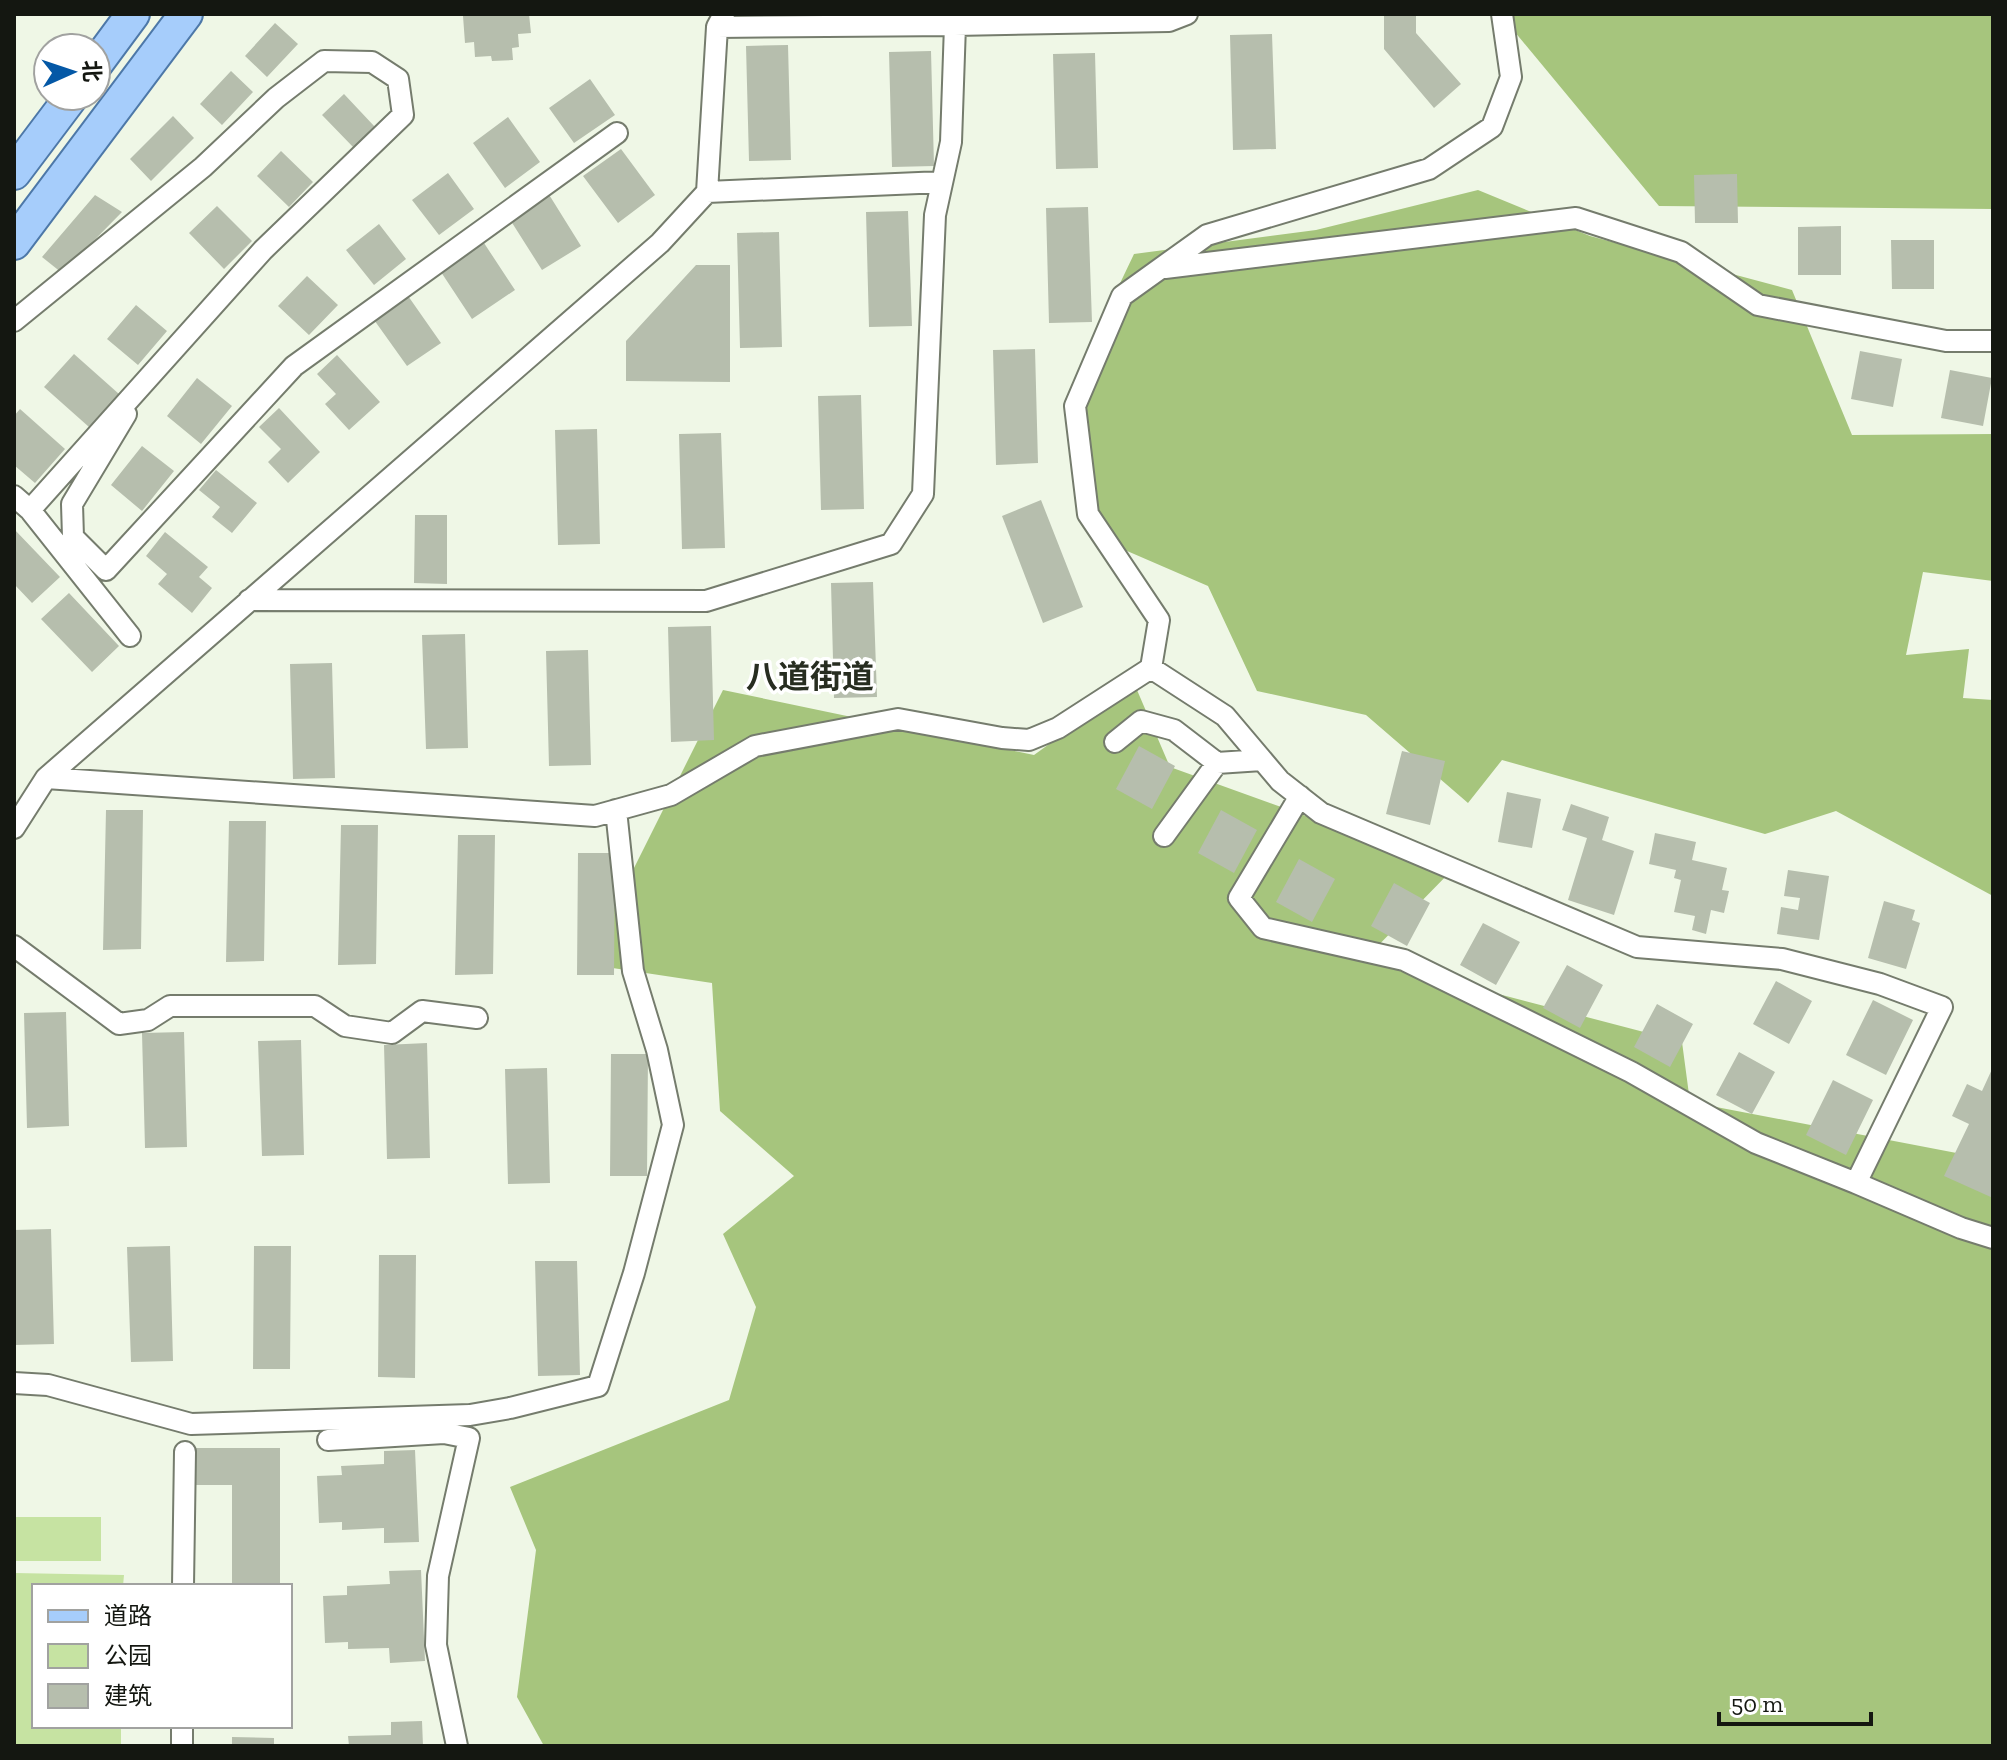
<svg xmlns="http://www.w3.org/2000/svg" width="2007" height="1760" font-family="'Zilla Slab','Noto Sans SC',serif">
<rect width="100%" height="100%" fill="#eff7e6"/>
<path fill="#c6e3a2" d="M16,1517H101V1561H16Z
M14,1573L124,1575L123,1586H34V1726H121V1746H14Z"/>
<path fill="#a6c57d" d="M1500,14H1993V209L1659,206Z
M1478,190L1590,236L1792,290L1852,435L1993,434V581L1923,572L1906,655L1969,649L1963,698L1993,700V896L1836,811L1765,834L1502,760L1468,803L1366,715L1257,691L1208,586L1104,541L1071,386L1134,254L1316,230Z
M1134,683L1170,767L1453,869L1365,959L1682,1042L1690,1102L1993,1160V1746H544L517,1697L536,1550L510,1487L729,1400L756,1307L723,1234L794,1176L720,1111L712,983L586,964L723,690L1034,755Z"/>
<path fill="#b6bead" d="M469,14H529L531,33L518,34L519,47L512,48L513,60L492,61L491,56L475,57L474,42L465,43L463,16Z
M1384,14H1416V33L1461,84L1434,108L1384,49Z
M275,23L298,44L267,77L245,56Z
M1272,34L1276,149L1233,150L1230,35Z
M788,45L791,160L749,161L746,46Z
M931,51L934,166L892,167L889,52Z
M1095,53L1098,168L1056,169L1053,54Z
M231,71L253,92L222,125L200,104Z
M590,79L615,115L574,143L549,108Z
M344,94L375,127L354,148L322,115Z
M173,116L194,138L151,181L130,159Z
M508,117L540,162L505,188L473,143Z
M621,149L655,195L618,223L583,176Z
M281,151L313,182L289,207L257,176Z
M448,173L474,209L439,235L412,200Z
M1737,174L1738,223H1695L1694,175Z
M548,193L581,246L542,270L509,218Z
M95,195L122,212L62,273L42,257Z
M217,206L252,241L224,269L189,233Z
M1088,207L1092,322L1049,323L1046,208Z
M908,211L912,326L869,327L866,212Z
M379,224L406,259L374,285L346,250Z
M1841,226V275H1798V227Z
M779,232L782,347L740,348L737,233Z
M1891,240H1934V289H1892Z
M484,243L515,290L472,319L441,272Z
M696,265H730V382L626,381V341Z
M307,276L338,305L309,335L278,306Z
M406,293L441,343L407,366L372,317Z
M136,305L167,331L138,365L107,339Z
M1035,349L1038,463L996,465L993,350Z
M1860,351L1902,359L1893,407L1851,399Z
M74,354L119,394L89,427L44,387Z
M337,355L380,402L349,430L325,404L336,394L317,374Z
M1950,370L1992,378L1983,426L1941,418Z
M197,378L232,406L201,444L167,416Z
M861,395L864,509L821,510L818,396Z
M279,408L320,452L288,483L268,462L281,449L259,427Z
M20,409L65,449L35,483L14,465V416Z
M597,429L600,544L558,545L555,430Z
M721,433L725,548L682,549L679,434Z
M142,446L174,471L142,511L111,485Z
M216,470L257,503L232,533L212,517L220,507L199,490Z
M1041,500L1083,607L1043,623L1002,516Z
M415,515H447V584L414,583Z
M14,529L60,577L32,603L14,584Z
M165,532L208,567L199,577L212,588L192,613L158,584L167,574L146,556Z
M873,582L877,697L834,698L831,583Z
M69,593L119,646L92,672L41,619Z
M711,626L714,740L671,742L668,627Z
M465,634L468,748L426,749L422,635Z
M588,650L591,765L549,766L546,651Z
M332,663L335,778L293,779L290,664Z
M1139,746L1175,766L1152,809L1116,789Z
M1402,751L1445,761L1430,825L1386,814Z
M1507,792L1541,799L1532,848L1498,842Z
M1571,804L1609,817L1602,840L1634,851L1614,915L1568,900L1587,838L1562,830Z
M106,810H143L141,949L103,950Z
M1221,810L1257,830L1234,873L1198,853Z
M229,821H266L264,961L226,962Z
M341,825H378L376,964L338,965Z
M1655,833L1696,842L1692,860L1727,868L1722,890L1729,891L1724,913L1711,910L1706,934L1692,930L1695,916L1674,912L1681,880L1674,878L1676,870L1649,864Z
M458,835H495L493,974L455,975Z
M578,853H615L614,975H577Z
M1299,859L1335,879L1312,922L1276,902Z
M1788,870L1829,876L1819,940L1777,934L1781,907L1798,910L1800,898L1784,896Z
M1394,883L1430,903L1407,946L1371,926Z
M1884,901L1915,910L1912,920L1920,923L1906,969L1868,958Z
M1483,923L1520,942L1496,985L1460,965Z
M1567,965L1603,985L1580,1028L1543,1008Z
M1776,981L1812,1001L1789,1044L1753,1024Z
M1873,1000L1913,1020L1886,1075L1846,1055Z
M1657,1004L1693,1024L1670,1067L1634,1047Z
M66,1012L69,1126L27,1128L24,1013Z
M184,1032L187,1147L145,1148L142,1033Z
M301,1040L304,1155L262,1156L258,1041Z
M427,1043L430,1158L387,1159L384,1045Z
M1739,1052L1775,1072L1752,1114L1716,1095Z
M611,1054H648L647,1176H610Z
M1993,1067V1198L1944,1176L1969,1124L1952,1116L1967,1084L1982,1091Z
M547,1068L550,1183L508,1184L505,1069Z
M1833,1080L1873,1100L1846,1155L1806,1135Z
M51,1229L54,1344L14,1345V1230Z
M170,1246L173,1361L131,1362L127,1247Z
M254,1246H291L290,1369H253Z
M379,1255H416L415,1378L378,1377Z
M535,1261H577L580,1375L538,1376Z
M195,1448H280V1586H232V1485H195Z
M415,1450L419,1542L384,1543V1528L342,1530V1522L319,1523L317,1476L342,1475L341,1466L384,1464V1451Z
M421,1570L425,1661L390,1663L389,1648L348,1649V1642L325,1643L323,1596L347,1595V1586L390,1584L389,1571Z
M422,1721L423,1746H349L348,1736L391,1735V1722Z
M232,1737L274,1738V1746H232Z"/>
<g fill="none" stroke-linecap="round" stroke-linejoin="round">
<defs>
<path id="street" d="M717,27L955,25
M707,192L942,182
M1165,268L1576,218L1681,252L1758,305L1946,341H1993
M14,321L203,167L276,98L324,61L372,62L398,79L403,115L263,250L30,510L130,636
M126,414L72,504L73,537L106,570L294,366L617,133
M14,496L30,510
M249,600L706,601L891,544L923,494L935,215L951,142L955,25L1169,21L1187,14
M1151,668L1225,716L1280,781L1321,813L1637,947L1782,959L1880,984L1942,1007L1856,1183L1961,1228L1993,1238
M1115,742L1141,721L1174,730L1217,763
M46,778L595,816L671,795L755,746L898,719L1002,738L1029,740L1058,728L1151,668L1159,620L1088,514L1075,406L1122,296L1207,235L1429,169L1492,127L1511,77L1502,14
M1300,796L1239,898L1263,928L1404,960L1631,1072L1756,1143L1856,1183
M14,828L46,778L660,243L707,192L717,27L724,14
M1164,836L1217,763L1262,760
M14,946L119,1024L148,1020L170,1006H315L345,1026L392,1033L422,1011L477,1018
M14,1383L48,1385L191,1424L470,1415L510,1408L598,1386L634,1273L673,1125L657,1050L633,971L616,810
M328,1440L444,1433L469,1438L438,1576L436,1645L457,1746
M183,1586L185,1452
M182,1746V1726"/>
<path id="primary" d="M96,64L133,14
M14,173L72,96
M14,243L186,14"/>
</defs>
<use href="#street" stroke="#757c6d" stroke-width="24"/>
<use href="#primary" stroke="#4d78a8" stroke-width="36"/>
<use href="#street" stroke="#fff" stroke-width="20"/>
<use href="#primary" stroke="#a6cdfb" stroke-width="32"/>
</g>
<g text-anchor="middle" stroke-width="7" stroke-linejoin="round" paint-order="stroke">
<g font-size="32" font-weight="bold" fill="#272d20" stroke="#fff">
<text x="810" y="688">八道街道</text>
</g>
</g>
<rect width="2007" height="1760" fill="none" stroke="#141711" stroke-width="32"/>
<rect x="32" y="1584" width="260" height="144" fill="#ffffff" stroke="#a1a2a0" stroke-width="2"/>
<rect x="48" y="1610" width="40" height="12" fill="#a6cdfb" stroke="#a1a2a0" stroke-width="2"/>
<text x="104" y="1624" font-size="24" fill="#141711">道路</text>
<rect x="48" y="1644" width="40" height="24" fill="#c6e3a2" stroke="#a1a2a0" stroke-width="2"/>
<text x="104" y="1664" font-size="24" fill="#141711">公园</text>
<rect x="48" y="1684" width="40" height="24" fill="#b6bead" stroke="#a1a2a0" stroke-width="2"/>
<text x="104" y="1704" font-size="24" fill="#141711">建筑</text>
<g transform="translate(72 72) rotate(87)"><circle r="38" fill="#ffffff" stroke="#a1a2a0" stroke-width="2"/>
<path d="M0-6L14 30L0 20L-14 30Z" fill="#0458a6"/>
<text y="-12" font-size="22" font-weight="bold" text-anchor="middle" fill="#141711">北</text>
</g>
<path d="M1719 1712v12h152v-12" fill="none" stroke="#141711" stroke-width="4"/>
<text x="1731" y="1712" font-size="24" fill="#141711" stroke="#ffffff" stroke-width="6" paint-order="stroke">50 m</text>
</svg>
